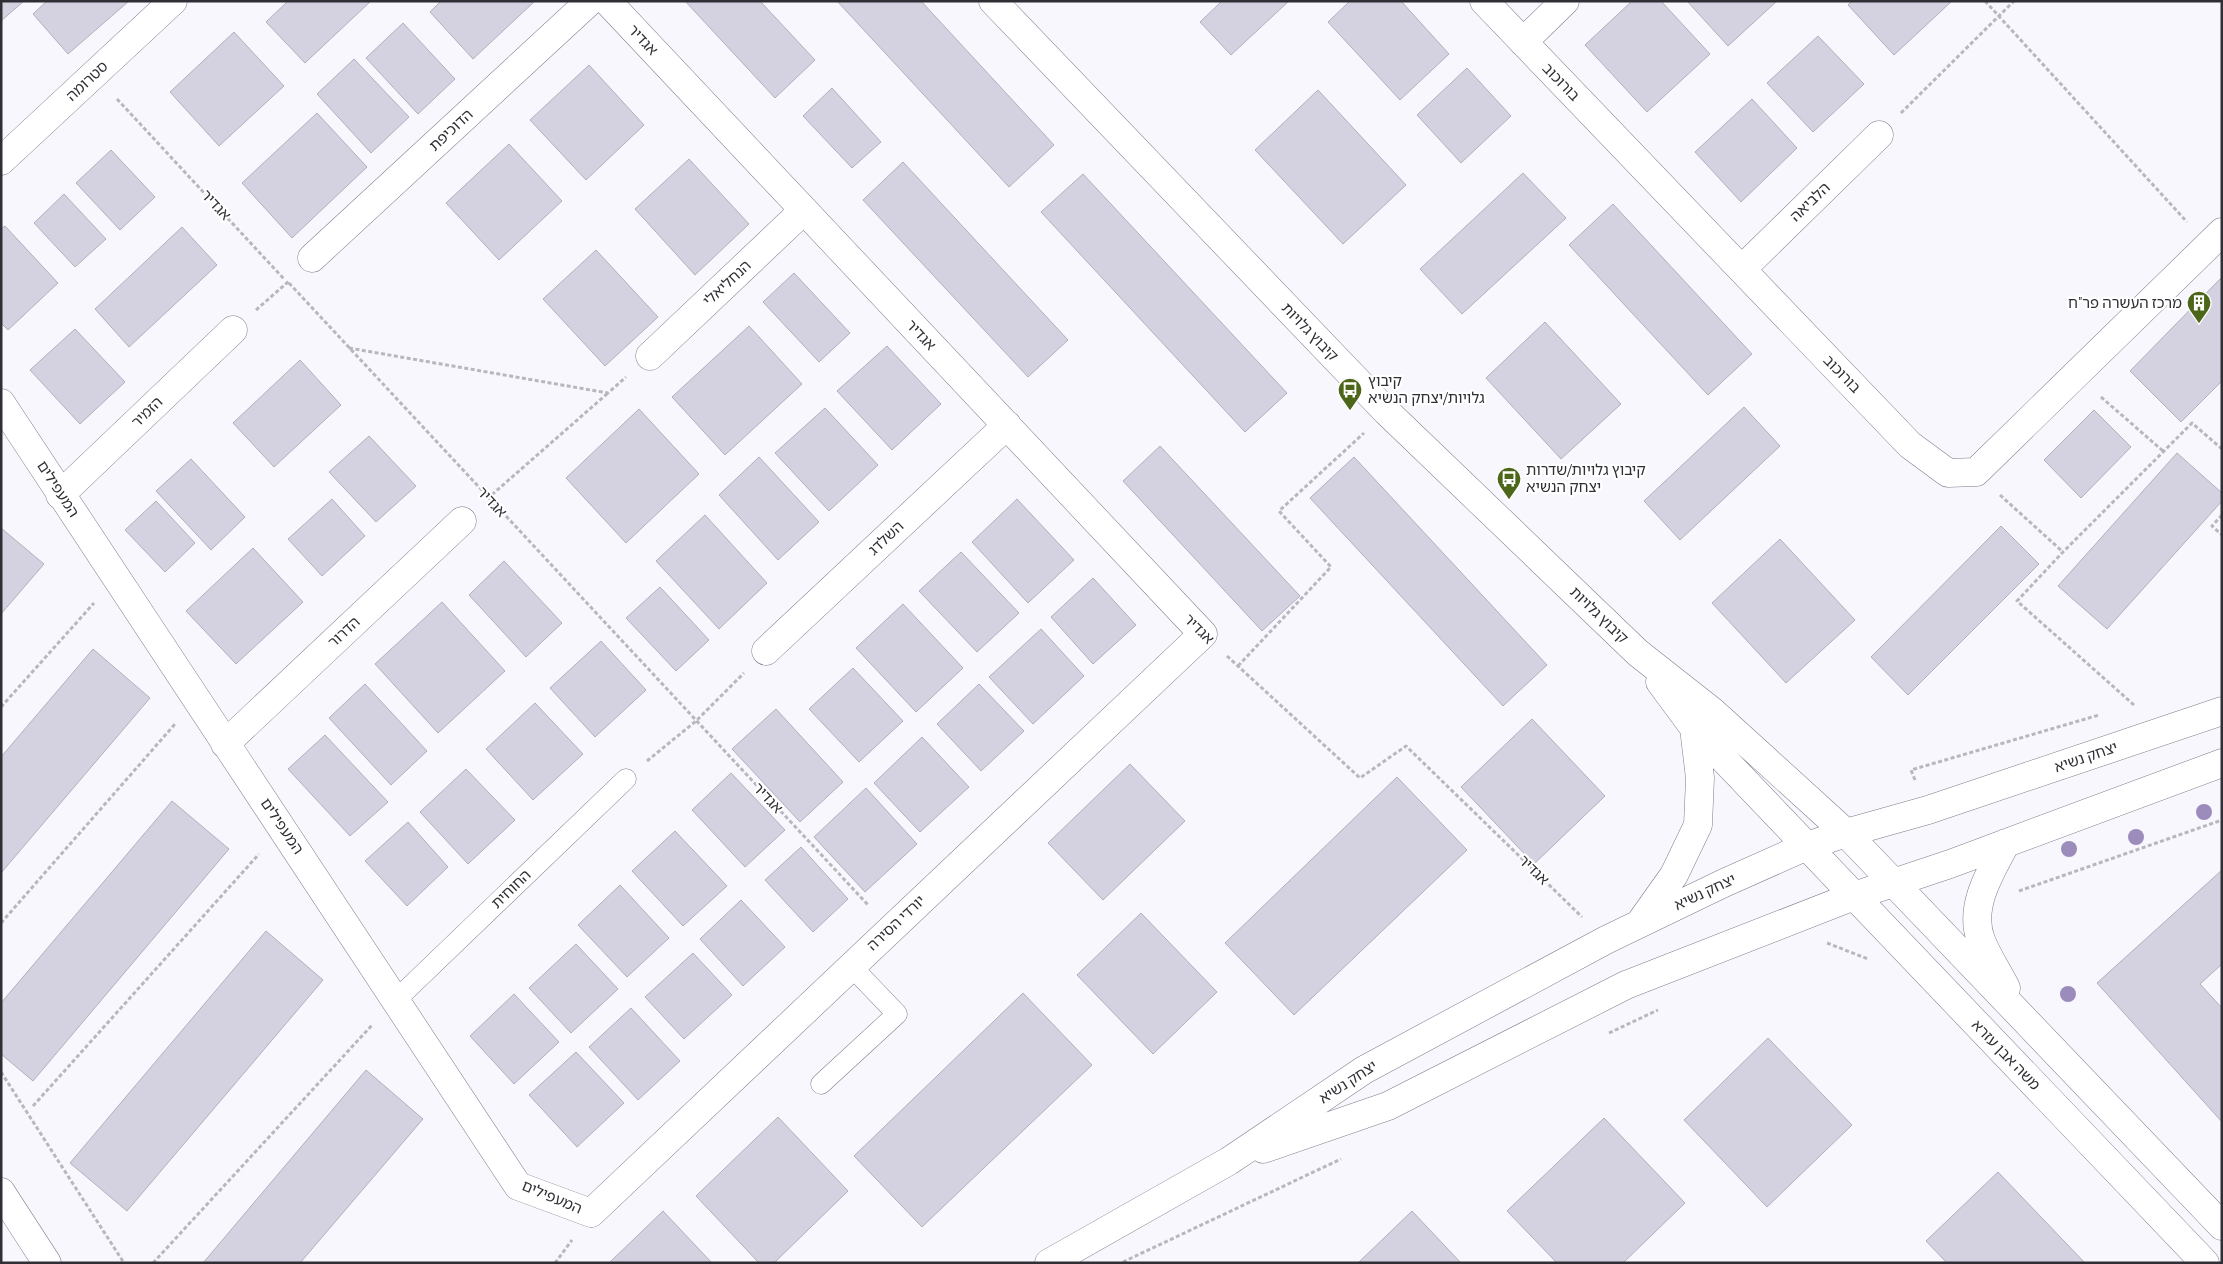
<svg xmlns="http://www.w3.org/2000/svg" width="2223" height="1264" font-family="'PT Sans Narrow','Noto Sans Hebrew',sans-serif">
<rect width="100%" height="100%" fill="#f8f7fe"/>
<path fill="#d4d1e1" stroke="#b2afbe" d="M1,1H24L1,21Z
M47,1H129L68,54L33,14Z
M288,1H371L305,63L266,22Z
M441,1H535L473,59L430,12Z
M685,1H760L815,60L775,98Z
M837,1H921L1054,145L1009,187Z
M1222,1H1289L1231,55L1200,22Z
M1350,1H1401L1449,54L1400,100L1328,22Z
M1632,1H1661L1710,54L1647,112L1585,45Z
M1687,1H1777L1728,46Z
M1852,1H1952L1894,55L1848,5Z
M403,23L455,79L418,114L366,58Z
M234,32L284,86L219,146L170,92Z
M1818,36L1864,84L1813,132L1767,83Z
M354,59L409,117L371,153L317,94Z
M589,65L644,125L586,180L530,120Z
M1467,68L1511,116L1461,163L1417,115Z
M832,88L881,142L852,168L803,116Z
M1318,90L1406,185L1343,244L1255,150Z
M1752,99L1797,148L1741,202L1695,152Z
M317,113L367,167L292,238L242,183Z
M509,144L562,201L499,260L446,203Z
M111,150L155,197L120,230L76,183Z
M689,159L749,224L695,275L635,209Z
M903,162L1068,340L1028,377L863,200Z
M1523,173L1566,218L1462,314L1420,269Z
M1083,174L1287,393L1245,432L1041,212Z
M64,194L106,239L75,267L34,223Z
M1613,204L1752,354L1708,395L1569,245Z
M5,226L58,283L8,330L1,323V229Z
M182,227L217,265L129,347L95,309Z
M596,250L658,317L605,366L543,299Z
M794,273L850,333L819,362L763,302Z
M2222,277V381L2181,422L2130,371Z
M1545,322L1621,404L1561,459L1486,378Z
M749,326L802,384L725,455L672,397Z
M75,329L125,382L80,424L30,370Z
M887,346L941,404L892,450L837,391Z
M300,360L341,405L274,467L233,423Z
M1744,407L1780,446L1680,540L1644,501Z
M825,408L878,465L829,511L775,453Z
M639,409L699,474L626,543L566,478Z
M2094,410L2131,447L2081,498L2044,460Z
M369,436L416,486L376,522L329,472Z
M1160,446L1300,596L1262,631L1123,481Z
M2177,453L2222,493V501L2107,629L2058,586Z
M759,457L819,522L778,560L719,495Z
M1354,457L1547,665L1503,706L1310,498Z
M191,459L245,517L211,550L156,491Z
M332,499L365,536L322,576L288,539Z
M1017,499L1074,560L1028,603L972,542Z
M156,501L195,543L165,572L125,530Z
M705,515L767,583L719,629L656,561Z
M2001,526L2039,564L1908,695L1871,657Z
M1,528L44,564L1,614Z
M1780,539L1855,620L1786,683L1712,603Z
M253,548L303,602L236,664L186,611Z
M961,552L1019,613L977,652L919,591Z
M504,561L562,623L526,657L469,595Z
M1093,578L1136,625L1093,664L1051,617Z
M660,587L709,640L676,671L626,618Z
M442,602L505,671L438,733L375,664Z
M903,604L963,668L916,712L856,648Z
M1041,629L1084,676L1033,724L989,677Z
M601,641L646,690L595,737L550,688Z
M93,649L150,698L1,873V757Z
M853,668L903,721L859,762L809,709Z
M365,684L427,751L391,785L329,718Z
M979,684L1024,731L981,771L937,724Z
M535,703L583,754L533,800L486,749Z
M776,709L843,782L800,822L732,749Z
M1532,719L1605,796L1534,864L1461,787Z
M325,735L388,802L350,836L288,769Z
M922,737L969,787L920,832L874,783Z
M1130,764L1185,821L1103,900L1048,843Z
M466,769L515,820L468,864L420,812Z
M731,773L785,830L745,867L692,810Z
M1397,777L1467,850L1294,1015L1225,943Z
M866,788L917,844L865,892L814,837Z
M172,801L229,849L33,1081L1,1054V1003Z
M408,822L448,867L407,906L365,861Z
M675,831L727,886L683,926L632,871Z
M801,847L848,899L813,932L765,880Z
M2222,870V964L2200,984L2222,1008V1122L2097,983Z
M620,885L669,938L627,977L578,925Z
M741,900L785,947L743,986L700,939Z
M1141,913L1217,992L1153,1054L1077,975Z
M266,931L323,980L127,1211L70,1163Z
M576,944L618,989L571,1033L529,988Z
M693,953L732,995L684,1039L645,997Z
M1023,993L1092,1065L922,1227L854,1156Z
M514,994L559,1042L514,1084L470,1036Z
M631,1008L680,1061L638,1100L589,1047Z
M1768,1038L1852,1125L1767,1207L1684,1120Z
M576,1052L624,1103L577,1147L529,1095Z
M366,1070L423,1119L300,1263H203Z
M778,1117L848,1191L774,1263H759L696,1196Z
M1604,1118L1685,1203L1623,1263H1557L1507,1211Z
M1998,1172L2085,1263H1947L1926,1241Z
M663,1211L712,1263H609Z
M1412,1211L1461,1263H1358Z"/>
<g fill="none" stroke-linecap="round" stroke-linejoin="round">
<defs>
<path id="lane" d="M397,999L626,779
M821,1084L897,1014L851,966"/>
<path id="street" d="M1484,1L1910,445L1948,473L1976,472L2222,232
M1523,42L1565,1
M1,161L173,1
M312,258L590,1
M1742,269L1879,135
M650,356L804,210
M1,403L518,1186L591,1213L1203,634L607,1
M60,495L233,330
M766,651L1007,425
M225,744L462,521"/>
<path id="secondary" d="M993,1L1387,412L1638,653L1713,712L1846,833L2222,1226
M1660,682L1694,728L2205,1263
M1642,920L1674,875L1698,825L1700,778L1694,728
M2006,988C1998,972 1987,956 1981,940C1968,907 1991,871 2006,843
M1263,1149L1388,1106L1626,985L1854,896L1950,864L2222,763
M1,1192L47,1263
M1049,1263L1229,1161L1364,1070L1606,940L1724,883L1807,846L1846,833L1928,810L2222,711"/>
</defs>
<use href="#lane" stroke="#807c8b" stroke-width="21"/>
<use href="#street" stroke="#807c8b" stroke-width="29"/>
<use href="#secondary" stroke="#807c8b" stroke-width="29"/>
<path stroke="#b8b7bd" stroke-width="3" stroke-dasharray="4 2.5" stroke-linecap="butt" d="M1985,1L2187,222
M117,99L284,279
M1901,113L2014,1
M289,283L869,906
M256,310L289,281
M349,348L608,393L626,377
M2101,397L2163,451
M2000,495L2063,552
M487,499L608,393
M2222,515L2212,526L2222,535
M1227,656L1360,778L1406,746L1582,917
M1238,666L1331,567L1279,511L1364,433
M2134,705L2017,601L2063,552L2192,423L2222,449
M1,707L94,603
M647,761L696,721L744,673
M1915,780L1911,770L2099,715
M2019,891L2222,820
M1,923L175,724
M1827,943L1868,959
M1609,1033L1658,1010
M1,1072L124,1263
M33,1106L259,854
M1123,1262L1341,1159
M153,1263L373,1024
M555,1263L572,1240"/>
<use href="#lane" stroke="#fff" stroke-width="20"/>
<use href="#street" stroke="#fff" stroke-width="28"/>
<use href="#secondary" stroke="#fff" stroke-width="28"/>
</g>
<g fill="#9b8cbb">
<circle cx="2204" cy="812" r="8"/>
<circle cx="2136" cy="837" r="8"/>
<circle cx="2069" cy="849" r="8"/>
<circle cx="2068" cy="994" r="8"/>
</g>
<defs>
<symbol id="building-pin" viewBox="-11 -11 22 30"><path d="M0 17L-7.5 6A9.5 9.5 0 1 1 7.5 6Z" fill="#4c671a" stroke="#fff"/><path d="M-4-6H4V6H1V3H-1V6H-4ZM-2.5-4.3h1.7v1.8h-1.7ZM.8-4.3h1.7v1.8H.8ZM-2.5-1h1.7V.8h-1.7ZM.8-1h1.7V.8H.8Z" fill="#fff"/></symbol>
<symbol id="bus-pin" viewBox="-11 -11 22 30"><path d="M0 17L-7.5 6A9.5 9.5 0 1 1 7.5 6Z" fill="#4c671a" stroke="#fff"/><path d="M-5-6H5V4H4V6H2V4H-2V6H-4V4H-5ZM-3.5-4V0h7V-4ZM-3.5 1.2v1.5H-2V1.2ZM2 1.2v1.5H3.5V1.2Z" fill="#fff"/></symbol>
</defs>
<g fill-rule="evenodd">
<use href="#building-pin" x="2185" y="289" width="28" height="38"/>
<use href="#bus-pin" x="1336" y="376" width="28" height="38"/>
<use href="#bus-pin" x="1495" y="465" width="28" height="38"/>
</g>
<g text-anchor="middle" stroke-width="4.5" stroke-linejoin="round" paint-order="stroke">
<g font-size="15" fill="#302f35" stroke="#fff">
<text transform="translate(643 40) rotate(47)" y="5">אגדיר</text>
<text transform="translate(87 81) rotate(-43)" y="5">סטרומה</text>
<text transform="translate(1561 82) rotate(46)" y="5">בורוכוב</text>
<text transform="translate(451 130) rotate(-43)" y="5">הדוכיפת</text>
<text transform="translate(1810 202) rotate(-44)" y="5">הלביאה</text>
<text transform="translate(216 205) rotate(47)" y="5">אגדיר</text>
<text transform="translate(727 283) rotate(-43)" y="5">הנחליאלי</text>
<text transform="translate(1310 332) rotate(46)" y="5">קיבוץ גלויות</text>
<text transform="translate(921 335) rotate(47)" y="5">אגדיר</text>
<text transform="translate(1842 374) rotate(46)" y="5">בורוכוב</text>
<text transform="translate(147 412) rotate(-44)" y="5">הזמיר</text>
<text transform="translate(58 489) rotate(57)" y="5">המעפילים</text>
<text transform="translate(492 502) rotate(47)" y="5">אגדיר</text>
<text transform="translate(886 538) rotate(-43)" y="5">השלדג</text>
<text transform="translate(1599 615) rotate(44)" y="5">קיבוץ גלויות</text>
<text transform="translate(1199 629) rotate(45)" y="5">אגדיר</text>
<text transform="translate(344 632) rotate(-43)" y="5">הדרור</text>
<text transform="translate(2086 757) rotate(-19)" y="5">יצחק נשיא</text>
<text transform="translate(768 798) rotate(47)" y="5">אגדיר</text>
<text transform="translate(282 826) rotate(56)" y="5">המעפילים</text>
<text transform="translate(1534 870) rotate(44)" y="5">אגדיר</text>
<text transform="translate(511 889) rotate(-44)" y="5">החוחית</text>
<text transform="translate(1705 892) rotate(-25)" y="5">יצחק נשיא</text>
<text transform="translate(896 923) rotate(-43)" y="5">יורדי הסירה</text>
<text transform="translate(2006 1055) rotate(46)" y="5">משה אבן עזרא</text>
<text transform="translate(1348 1082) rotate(-33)" y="5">יצחק נשיא</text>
<text transform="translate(552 1197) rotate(23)" y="5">המעפילים</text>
</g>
<g font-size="15" fill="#302f35" stroke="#fff" text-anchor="start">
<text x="2182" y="308" text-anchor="end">מרכז העשרה פר"ח</text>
<text x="1368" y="386">קיבוץ<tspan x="1368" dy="17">גלויות/יצחק הנשיא</tspan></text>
<text x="1526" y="475">קיבוץ גלויות/שדרות<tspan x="1526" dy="17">יצחק הנשיא</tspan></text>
</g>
</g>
<rect width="2223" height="1264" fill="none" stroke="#302f35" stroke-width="5"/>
</svg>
